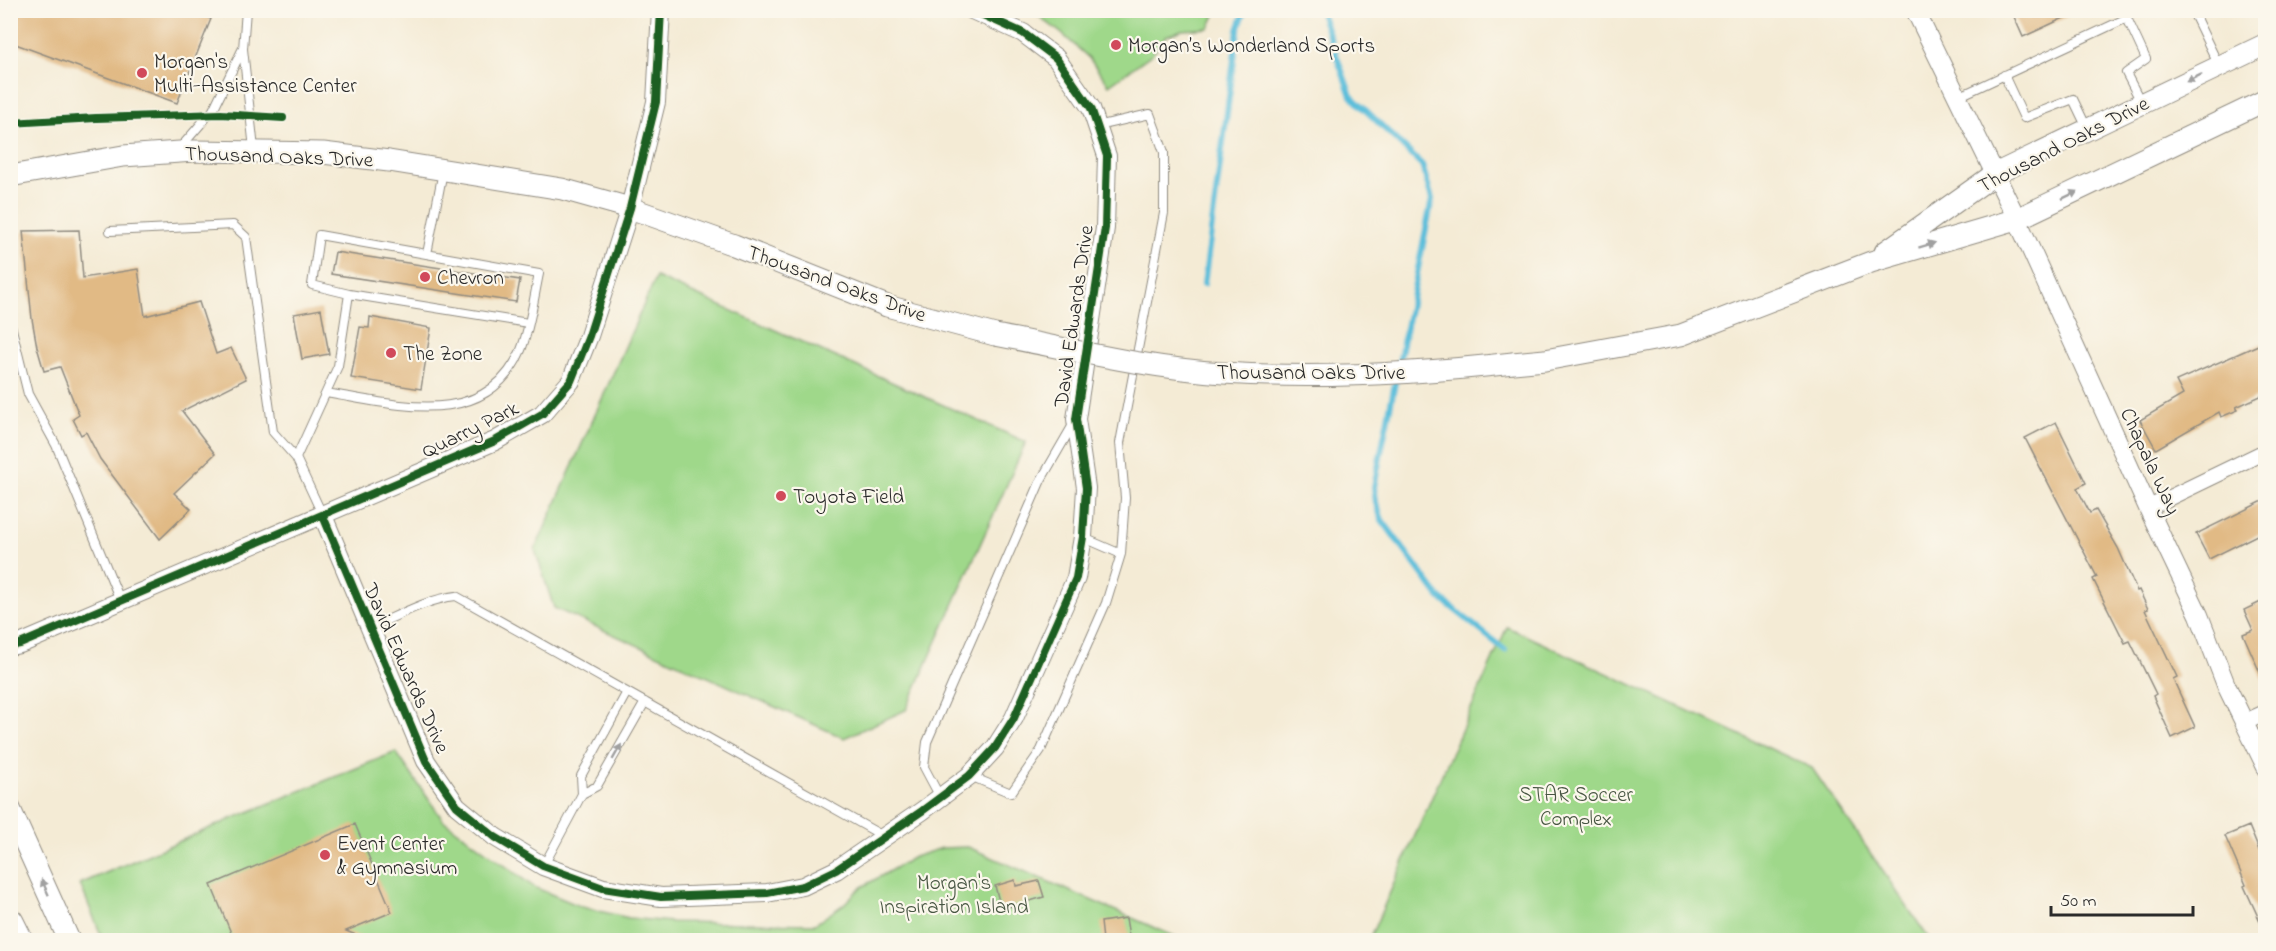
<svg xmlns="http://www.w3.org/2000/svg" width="2276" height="951" font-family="'Indie Flower',sans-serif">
<rect width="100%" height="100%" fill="#fbf7ec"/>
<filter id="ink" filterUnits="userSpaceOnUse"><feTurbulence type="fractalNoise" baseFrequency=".0167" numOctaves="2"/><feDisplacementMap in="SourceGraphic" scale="12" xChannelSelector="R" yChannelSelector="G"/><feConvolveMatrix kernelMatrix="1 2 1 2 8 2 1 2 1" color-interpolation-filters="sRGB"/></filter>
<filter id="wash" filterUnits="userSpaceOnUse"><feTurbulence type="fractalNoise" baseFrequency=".008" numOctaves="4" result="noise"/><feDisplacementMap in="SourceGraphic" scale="24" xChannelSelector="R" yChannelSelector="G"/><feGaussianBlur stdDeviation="1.35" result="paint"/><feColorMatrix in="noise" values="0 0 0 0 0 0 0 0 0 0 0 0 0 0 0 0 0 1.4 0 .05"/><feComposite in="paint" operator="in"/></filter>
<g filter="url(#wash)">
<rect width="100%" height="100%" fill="#f4ebd5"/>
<path fill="#9fd88a" stroke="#65825a" stroke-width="1.5" d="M1032,11H1217L1209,28L1182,30L1166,36L1152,54L1109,85L1089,58L1061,33Z
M656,277L1026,442L906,710L844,738L554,608L535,550Z
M1507,627L1812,768L1930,940H1369Z
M396,752L443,820L534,887L582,907L629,918L671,922L815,924L844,904L860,888L914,857L942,848L968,847L1183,940H103L80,884L236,817Z"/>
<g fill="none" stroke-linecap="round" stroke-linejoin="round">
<path stroke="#5cbeda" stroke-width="6" d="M1320,10L1351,96L1422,165L1432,199L1398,368
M1204,284L1238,30L1245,10
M1396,378L1374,487L1376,503L1382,520L1439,597L1505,650"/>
</g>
<g id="blocks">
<path fill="#e1ba85" d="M10,10H191L211,19L177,103L10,42Z
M2011,10H2081L2023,37Z
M79,230L83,278L138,269L145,316L199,302L216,354L231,348L246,379L182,411L215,454L174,493L191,509L160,539L100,459L86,432L81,435L73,419L79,415L60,367L44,371L37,347L32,319L23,231Z
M335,252L520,280L516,302L331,274Z
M321,309L329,354L302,359L294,314Z
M370,317L431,328L421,389L351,378L360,327L369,328Z
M2265,342V394L2236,407L2238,410L2221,417L2219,412L2156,449L2140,420L2183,395L2176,381Z
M2056,422L2086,483L2077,488L2090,513L2096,510L2118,548L2137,591L2139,590L2148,609L2145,610L2177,677L2173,679L2195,727L2172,738L2153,696L2156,694L2130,641L2125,643L2093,579L2097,577L2025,438Z
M2265,500V531L2209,559L2196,534Z
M2265,600V684L2243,634L2253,630L2244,610Z
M355,824L392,912L346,931L368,940H234L211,885Z
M2249,826L2265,865V932L2244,886L2246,885L2225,836Z
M1015,880L1016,886L1039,881L1044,897L1001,909L995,886Z
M1126,918L1129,936L1103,940L1101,922Z"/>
</g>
</g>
<g filter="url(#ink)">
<use href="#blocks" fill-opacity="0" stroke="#908b80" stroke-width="1.5"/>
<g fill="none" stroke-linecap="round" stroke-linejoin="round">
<defs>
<path id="service" d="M246,10L243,49L254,149
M2192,10L2219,66
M2004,75L2024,118L2073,99L2087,128
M1958,97L2127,18L2146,59L2126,73L2141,102
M180,148L213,110L242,50
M110,231L233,225L246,237L273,432L296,458L322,514
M427,254L443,171
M349,294L528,323
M10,321L28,394L56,445L120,600
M296,458L338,366L349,294L312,285L319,235L539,274C534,297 530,328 521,350C486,432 395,404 326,393
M1084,538L1121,554
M370,628C397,616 427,599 456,596L883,836
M970,776L1011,793L1041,750L1106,603L1121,554L1125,498L1120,443L1164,213V152L1150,114L1097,126
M582,794L597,786L645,702
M940,797L924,767L927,742L1041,480L1074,423
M544,865L582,794L581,776L627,692"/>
<path id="minor" d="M2148,508L2266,451
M2244,722L2266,712"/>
<path id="tertiary" d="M1915,10L2017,219L2148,508L2199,615L2226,685L2266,767
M323,516L426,761L457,806L495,837L543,866L603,888L661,897L767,893L803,886L836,870L922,811L969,776L995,748L1014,718L1076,578L1083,537L1086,488L1076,419L1105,228L1107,156L1091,108L1056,58L1023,33L972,10
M10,646L20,644L495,441L542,414L571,381L589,336L630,208L656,102L661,10"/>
<path id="secondary" d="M10,176L123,156L194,151L323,153L389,161L562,189L630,208L734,245L887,306L995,335
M1885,252L1995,174L2266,44
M1513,363L1545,360L1681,335L1871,262L2017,219L2266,100
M10,809L69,940"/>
<path id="motorway" d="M10,922L19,940"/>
</defs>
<use href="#service" stroke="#908b80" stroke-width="10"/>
<use href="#minor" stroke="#908b80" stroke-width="17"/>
<use href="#tertiary" stroke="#908b80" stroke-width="20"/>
<use href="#secondary" stroke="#908b80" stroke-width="23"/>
<use href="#motorway" stroke="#908b80" stroke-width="29"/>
<use href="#service" stroke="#fff" stroke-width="8"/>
<use href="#minor" stroke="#fff" stroke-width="15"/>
<use href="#tertiary" stroke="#fff" stroke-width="18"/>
<use href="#secondary" stroke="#fff" stroke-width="21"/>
<use href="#motorway" stroke="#fff" stroke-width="27"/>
<defs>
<path id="secondary-bridge" d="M995,335C1070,349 1146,368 1223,373C1320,379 1417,374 1513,363"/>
</defs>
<use href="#secondary-bridge" stroke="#908b80" stroke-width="23" stroke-linecap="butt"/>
<use href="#secondary-bridge" stroke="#fff" stroke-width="21"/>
<defs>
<path id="cycleway" d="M10,123L96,118L221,114L283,118
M323,516L426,761L457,806L495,837L543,866L603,888L661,897L767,893L803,886L836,870L922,811L969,776L995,748L1014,718L1076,578L1083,537L1086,488L1076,419L1105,228L1107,156L1091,108L1056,58L1023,33L972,10
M10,646L20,644L495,441L542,414L571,381L589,336L630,208L656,102L661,10"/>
</defs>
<use href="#cycleway" stroke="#fbf7ec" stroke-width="11"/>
<use href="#cycleway" stroke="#1b5e20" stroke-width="8"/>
</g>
<defs><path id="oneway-solid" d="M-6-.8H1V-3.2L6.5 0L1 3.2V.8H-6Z" transform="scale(1.5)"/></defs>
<g fill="#a0a0a0">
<use href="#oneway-solid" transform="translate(2194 78) rotate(154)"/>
<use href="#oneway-solid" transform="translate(2070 195) rotate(-26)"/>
<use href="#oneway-solid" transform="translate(1927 245) rotate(-17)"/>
<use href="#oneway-solid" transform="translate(617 752) rotate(-60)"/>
<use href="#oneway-solid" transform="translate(45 887) rotate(-114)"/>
</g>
</g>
<g fill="#d1495b" stroke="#fbf7ec" stroke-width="2">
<circle cx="1116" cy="45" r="6"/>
<circle cx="142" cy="73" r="6"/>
<circle cx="425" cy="277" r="6"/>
<circle cx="391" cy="353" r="6"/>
<circle cx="781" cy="496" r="6"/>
<circle cx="325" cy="855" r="6"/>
</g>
<g text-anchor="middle" stroke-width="4.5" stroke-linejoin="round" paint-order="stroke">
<g font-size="21" fill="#2b2b2b" stroke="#fbf7ec" text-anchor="start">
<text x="1128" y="52">Morgan’s Wonderland Sports</text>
<text x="154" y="68">Morgan's<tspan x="154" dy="24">Multi-Assistance Center</tspan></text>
<text x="437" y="284">Chevron</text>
<text x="403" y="360">The Zone</text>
<text x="793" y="503">Toyota Field</text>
<text x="337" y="850">Event Center<tspan x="337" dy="24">&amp; Gymnasium</tspan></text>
</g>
<g font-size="21" fill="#2b2b2b" stroke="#fbf7ec">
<text transform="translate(2063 144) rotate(-27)" y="7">Thousand Oaks Drive</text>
<text transform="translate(279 156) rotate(2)" y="7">Thousand Oaks Drive</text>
<text transform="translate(837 283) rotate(20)" y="7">Thousand Oaks Drive</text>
<text transform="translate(1073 316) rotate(-82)" y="7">David Edwards Drive</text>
<text x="1311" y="379">Thousand Oaks Drive</text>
<text transform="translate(470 429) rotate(-26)" y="7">Quarry Park</text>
<text transform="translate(2151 461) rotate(65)" y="7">Chapala Way</text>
<text transform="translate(407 668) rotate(66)" y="7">David Edwards Drive</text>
</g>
<g font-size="21" fill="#485643" stroke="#fbf7ec">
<text x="1576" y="801">STAR Soccer<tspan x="1576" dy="24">Complex</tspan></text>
<text x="954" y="889">Morgan's<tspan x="954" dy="24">Inspiration Island</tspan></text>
</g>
</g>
<rect width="2276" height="951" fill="none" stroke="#fbf7ec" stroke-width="36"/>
<path d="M2051 906v9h142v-9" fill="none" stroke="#2b2b2b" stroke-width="3"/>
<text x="2060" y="906" font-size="18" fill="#2b2b2b" stroke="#fbf7ec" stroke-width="4.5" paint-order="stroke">50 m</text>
</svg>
